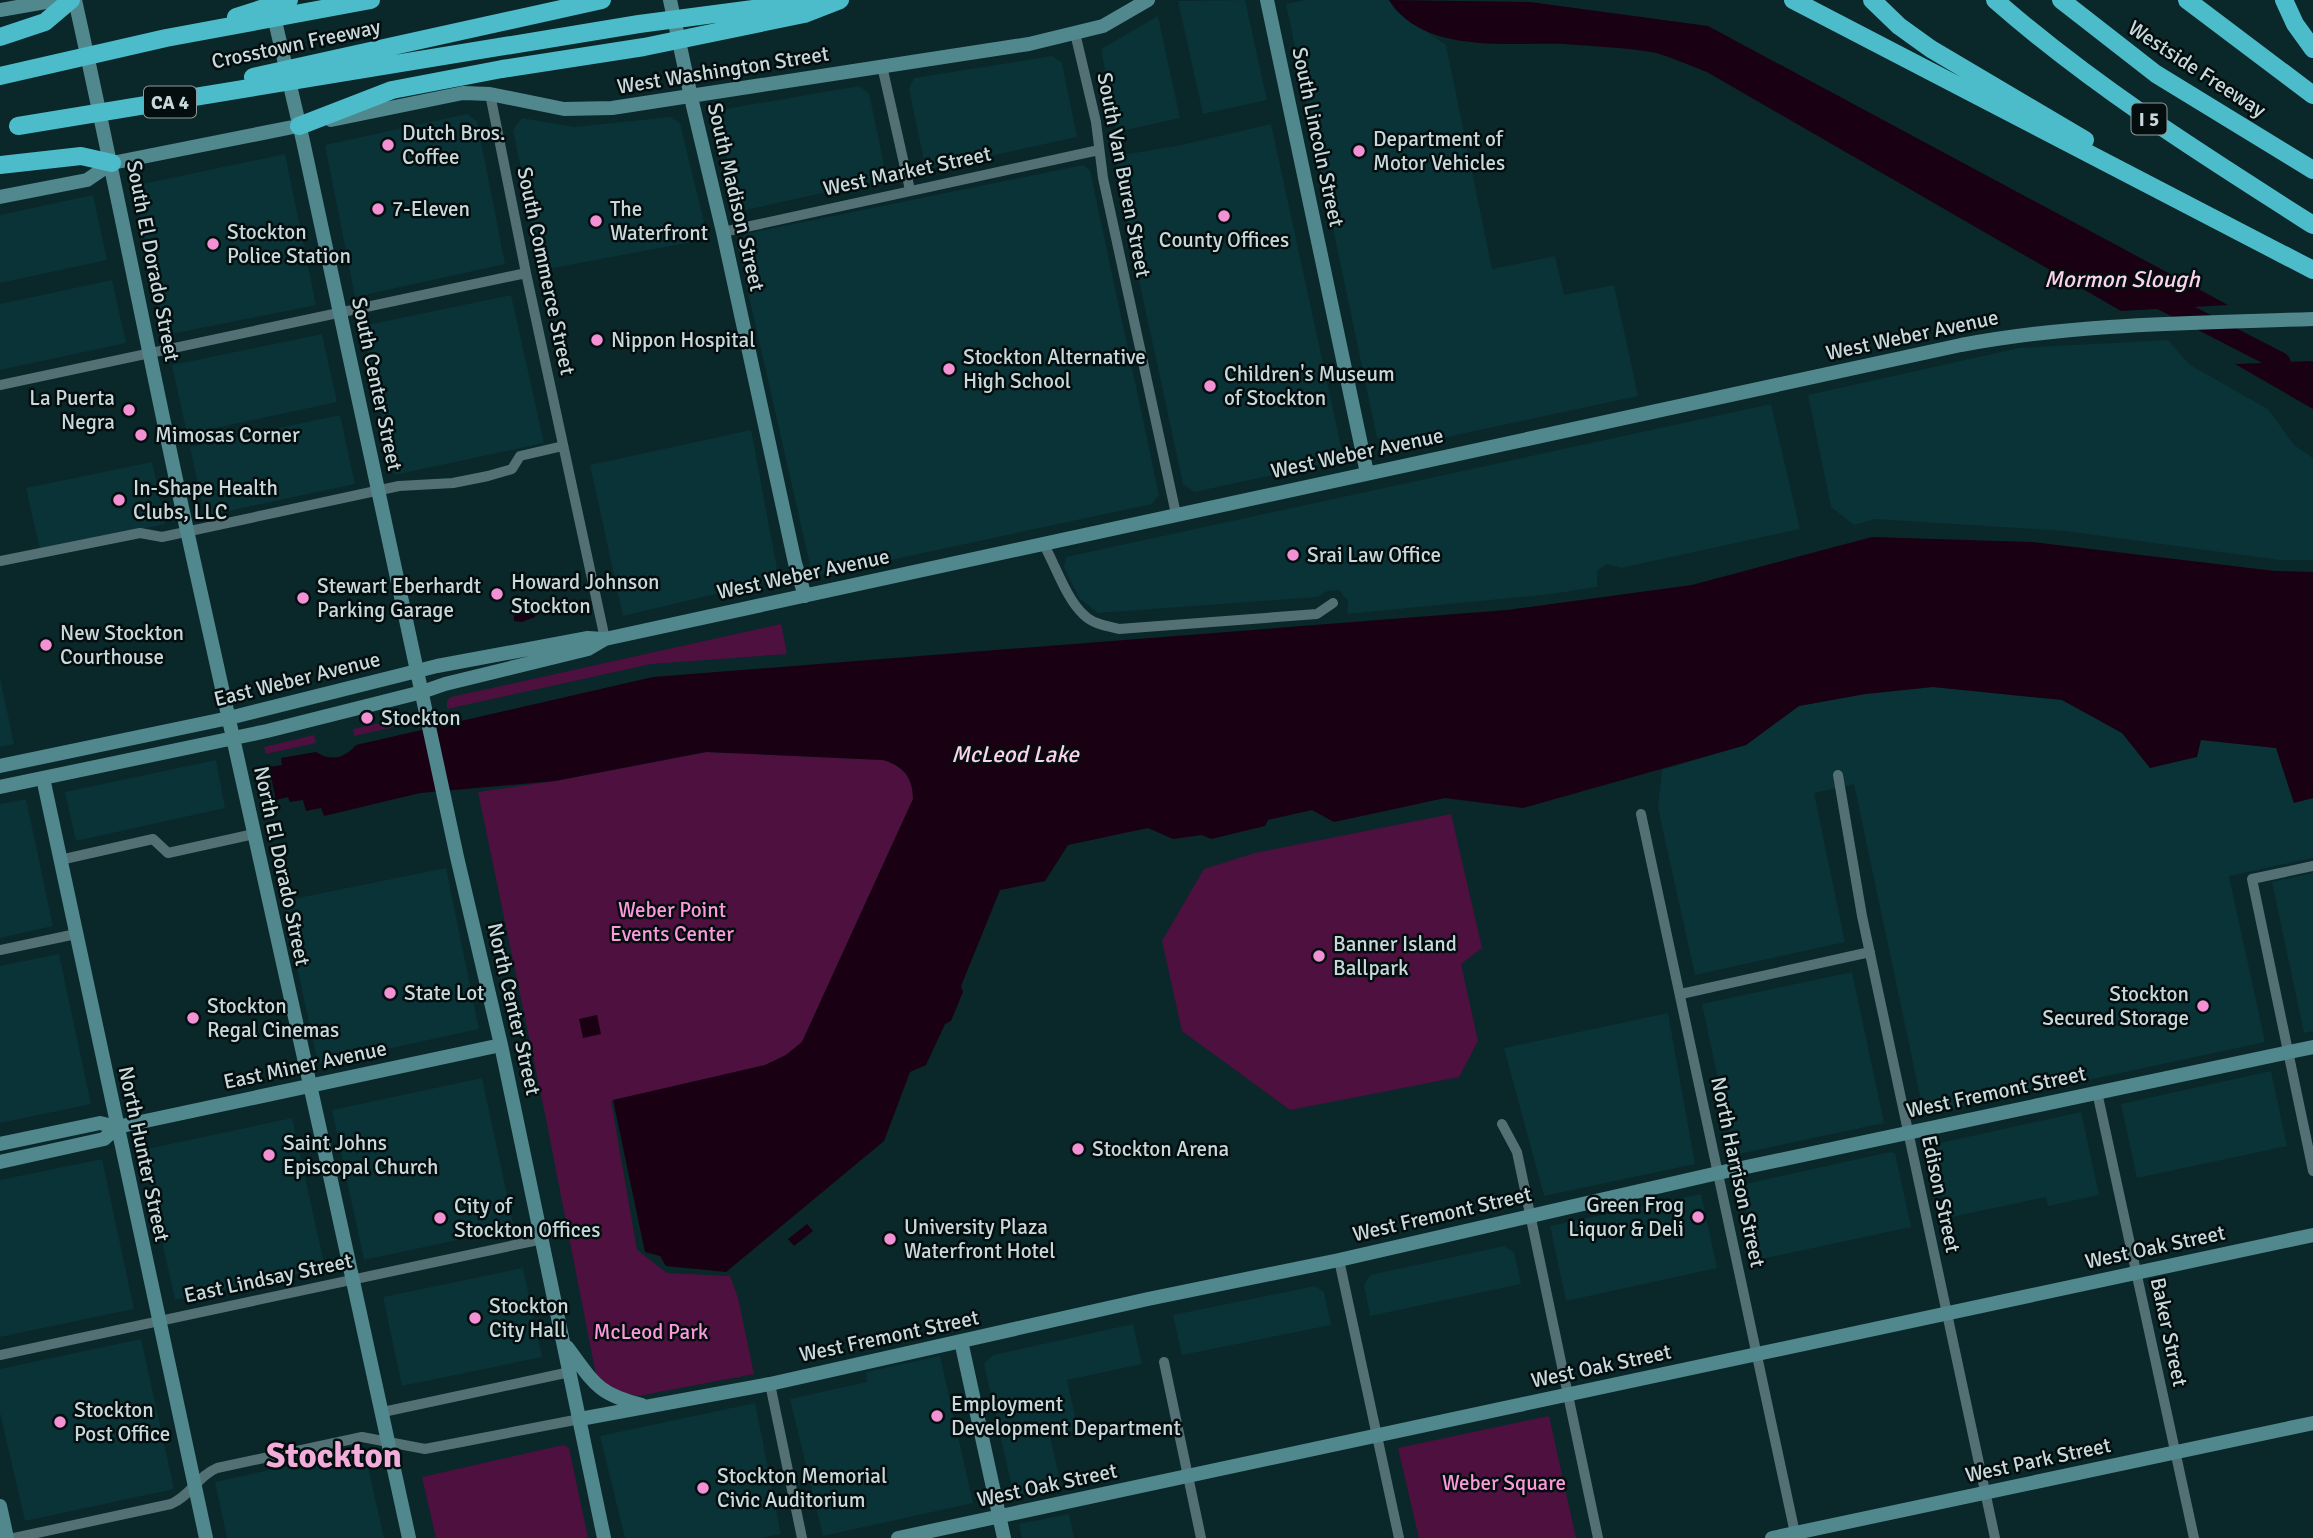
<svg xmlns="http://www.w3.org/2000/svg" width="2313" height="1538" font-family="Signika,sans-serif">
<rect width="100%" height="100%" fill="#0a272a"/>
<path fill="#0a3337" d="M1245,0L1267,100L1203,114L1178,1Z
M1305,0H1389L1395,10L1446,45L1492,269L1555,256L1564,295L1614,285L1638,396L1405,446L1377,438L1286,4Z
M1158,16L1180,118L1117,132L1101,49Z
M1052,56L1062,63L1077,137L926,170L909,89L914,78Z
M859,86L869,93L887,179L736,212L719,110Z
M467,114L477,121L505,264L355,297L325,145Z
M670,117L680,123L708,239L542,270L513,130L522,118L574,127Z
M1271,124L1344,460L1194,492L1183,484L1115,169L1122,155L1177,146Z
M285,154L316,305L166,335L133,186Z
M1083,165L1090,170L1159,495L1152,504L820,575L811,569L737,244L745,234Z
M93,195L107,260L0,283V215Z
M112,280L126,343L0,370V304Z
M511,295L544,443L394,475L362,326Z
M322,334L337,402L187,434L172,365Z
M2168,340L2190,365L2268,409L2294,445L2313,458V560H2280L2065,531L1875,519L1854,525L1831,507L1808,395L2019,348Z
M1771,404L1800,529L1621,568L1607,564L1597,571V587L1551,594L1347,614L1348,601L1339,590L1327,591L1318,597L1098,613L1079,598L1064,567L1066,557Z
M340,415L355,484L205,516L190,447Z
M751,430L779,579L623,616L590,465Z
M152,462L165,524L40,550L26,488Z
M0,678L14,744L0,747Z
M1933,687L2062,700L2122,733L2150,768L2201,740L2277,748L2293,802L2313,798V858L2229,876L2265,1042L1924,1115L1854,784L1814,793L1845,942L1695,975L1658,808L1662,770L1746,745L1798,706L1865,694Z
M216,760L225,808L76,841L65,792Z
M26,799L53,926L0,938V804Z
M446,868L479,1029L318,1064L283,901Z
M2313,873V1031L2304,1033L2272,882Z
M59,954L91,1104L0,1123V966Z
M1852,972L1884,1123L1734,1155L1702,1004Z
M1668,1013L1695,1164L1544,1196L1504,1048Z
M2271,1071L2287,1146L2137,1178L2121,1104Z
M482,1078L514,1228L364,1260L332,1110Z
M2081,1112L2099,1195L2048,1206L2046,1197L1947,1218L1931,1145Z
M292,1118L325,1268L175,1300L142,1150Z
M1890,1152L1895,1153L1911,1227L1757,1260L1741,1185Z
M102,1159L134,1309L0,1337V1180Z
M1701,1194L1717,1268L1566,1301L1550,1226Z
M1504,1246L1514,1252L1521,1284L1370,1316L1364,1285L1370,1275Z
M523,1268L542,1357L402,1386L383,1297Z
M1315,1286L1324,1292L1331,1325L1182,1355L1173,1315Z
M1133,1324L1142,1364L1067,1380L1078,1430L1050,1436L1061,1486L1014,1496L984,1364L993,1355Z
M141,1339L174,1489L25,1521L0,1413V1369Z
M940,1356L973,1503L823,1536L790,1399L867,1382L866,1372Z
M755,1403L781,1534L762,1538H625L600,1436Z
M364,1449L384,1538H227L215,1482Z
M1069,1514L1074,1538H1022L1019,1524Z"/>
<path fill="#4e103f" d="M781,624L787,654L651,664L447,709V701L451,697Z
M407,717L408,724L354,736L353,729Z
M314,735L316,743L266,754L264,747Z
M706,752L883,760C903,766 913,777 913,799L802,1042L786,1055L765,1065L611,1101L637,1250L667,1273L730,1276L738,1298L754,1374L638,1396L614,1390L597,1380L545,1114L478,792L555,781Z
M1451,814L1482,948L1461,964L1478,1041L1459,1077L1290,1110L1182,1031L1162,941L1204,869L1255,853Z
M1549,1416L1576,1538H1419L1398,1448Z
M563,1445L569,1448L588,1538H436L422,1477Z"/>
<path fill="#190012" d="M1389,0L1530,2L1708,26L2228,305L2121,311L1707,72C1691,66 1674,58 1656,53C1633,48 1590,46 1565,44C1510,42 1423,55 1389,0Z
M2313,361V409L2235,364Z
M1872,537L2031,542L2275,571L2313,572V798L2294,803L2276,748L2201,740L2197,757L2150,768L2122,733L2062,700L1933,687L1865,694L1799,706L1746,745L1523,808L1445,798L1334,822L1312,810L1268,820L1265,826L1211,839L1202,835L1173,839L1148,828L1068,845L1045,881L1000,890L961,986L963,992L951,1021L945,1024L926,1065L910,1072L884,1141L726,1272L666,1266L660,1256L645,1252L613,1100L765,1065L786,1055L802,1042L913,799C913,777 903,766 883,760L706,752L555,781L420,793L324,816L321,808L306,811L303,800L290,802L288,797L276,800L269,767L282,765L281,758L316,752C331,762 345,758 356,745L653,677L1507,610L1692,585Z
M530,608L534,609L535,617L522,622L514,621V616Z
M597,1015L601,1034L583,1038L579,1019Z
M807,1224L813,1231L794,1246L788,1239Z"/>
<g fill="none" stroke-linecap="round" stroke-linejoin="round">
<path stroke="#190012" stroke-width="19" d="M2151,295L2281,362"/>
<path stroke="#537175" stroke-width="10" d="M1075,33L1096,122L1103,178L1176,514
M882,66L910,190
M490,94L526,273L605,639
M723,232L1099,150
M0,385L526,273
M1043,543C1055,564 1066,599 1084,615C1093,624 1107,626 1119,629L1317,614L1333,603
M0,561L140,533L162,537L399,486L453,483L488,476L512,469L520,456L563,446
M1838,775L1862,916L1995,1538
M1641,814L1796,1538
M60,860L153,839L168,853L254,834
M2313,866L2252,879L2313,1171
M0,950L76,934
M1681,994L1870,952
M2097,1092L2194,1538
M1502,1124L1517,1152L1598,1538
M1339,1260L1399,1538
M0,1355L543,1239
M1164,1362L1201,1538
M770,1384L802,1538
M383,1412L570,1372
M14,1538L171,1504C190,1496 198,1476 217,1468L362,1437L425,1449L580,1419"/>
<path stroke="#51888e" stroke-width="14" d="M75,0C114,175 148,351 186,526C260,864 337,1200 409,1538
M670,0L693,106L723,232L795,563L805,596
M1267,0L1367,473
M272,8L303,141L457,857L501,1045L604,1538
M0,10L57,0
M331,120L463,93L490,94L564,109L612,108L1029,44L1103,26L1148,0
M0,197L87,180L112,163L308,124
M0,766L229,718L437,666L588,638L604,639
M43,778L206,1538
M0,787L267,731L422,692L445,684L588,649L605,639L1961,345C2077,323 2196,323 2313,319
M0,1144L100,1123L117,1127L501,1045
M0,1162L104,1139L117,1127
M961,1341L1004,1538
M567,1347C594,1383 597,1394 642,1405
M580,1419L770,1384L1148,1299L1339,1260L1718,1173L2313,1047
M0,1506L7,1538
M898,1538L2313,1235
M1772,1538L2313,1423"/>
<path stroke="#4cbcca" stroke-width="18" d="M1793,0L2313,270
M1872,0L1899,26L1931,49L2085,140
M1995,0C2093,86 2203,155 2313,225
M2061,0L2156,74L2313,170
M2187,0L2313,95
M2284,0L2295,24L2313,49
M236,17L289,0
M0,37L45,22L71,0
M0,76L166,38L371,0
M253,77L602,0
M18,126L639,24L821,0
M299,126L392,90L502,69L644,47L804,14L840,0
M0,165L81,156L112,163"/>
</g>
<g fill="#f391d5" stroke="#040e0f" stroke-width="2.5">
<circle cx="388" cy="145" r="7"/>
<circle cx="1359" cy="151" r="7"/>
<circle cx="378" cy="209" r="7"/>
<circle cx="1224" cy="216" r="7"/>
<circle cx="596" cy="221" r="7"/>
<circle cx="213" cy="244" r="7"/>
<circle cx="597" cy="340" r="7"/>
<circle cx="949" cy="369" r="7"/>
<circle cx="1210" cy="386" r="7"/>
<circle cx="129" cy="410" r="7"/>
<circle cx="141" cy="435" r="7"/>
<circle cx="119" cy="500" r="7"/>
<circle cx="1293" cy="555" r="7"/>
<circle cx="497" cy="594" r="7"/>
<circle cx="303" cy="598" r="7"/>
<circle cx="46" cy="645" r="7"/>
<circle cx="367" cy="718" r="7"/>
<circle cx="1319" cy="956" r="7"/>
<circle cx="390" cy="993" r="7"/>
<circle cx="2203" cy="1006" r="7"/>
<circle cx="193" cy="1018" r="7"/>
<circle cx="1078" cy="1149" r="7"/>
<circle cx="269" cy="1155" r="7"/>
<circle cx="1698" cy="1217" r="7"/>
<circle cx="440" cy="1218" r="7"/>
<circle cx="890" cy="1239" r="7"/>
<circle cx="475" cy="1318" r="7"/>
<circle cx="937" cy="1416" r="7"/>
<circle cx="60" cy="1422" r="7"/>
<circle cx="703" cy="1488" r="7"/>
</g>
<g text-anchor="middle" stroke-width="5" stroke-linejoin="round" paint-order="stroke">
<g fill="#040e0f" stroke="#8e9c9e" stroke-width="2">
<rect x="144" y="86.5" width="52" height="31" rx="5"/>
<rect x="2131.5" y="103.5" width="35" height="31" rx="5"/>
</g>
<g font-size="19" font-weight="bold" fill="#c9d9db">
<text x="170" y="109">CA 4</text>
<text x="2149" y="126">I 5</text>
</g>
<g font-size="21" fill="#c9d9db" stroke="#040e0f">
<text transform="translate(296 44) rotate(-12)" y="7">Crosstown Freeway</text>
<text transform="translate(2197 69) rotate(33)" y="7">Westside Freeway</text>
<text transform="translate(723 70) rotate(-9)" y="7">West Washington Street</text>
<text transform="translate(1318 137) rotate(78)" y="7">South Lincoln Street</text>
<text transform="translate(907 171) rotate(-12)" y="7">West Market Street</text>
<text transform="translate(1124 175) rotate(79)" y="7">South Van Buren Street</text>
<text transform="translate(736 197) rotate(77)" y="7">South Madison Street</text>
<text transform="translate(153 261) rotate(79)" y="7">South El Dorado Street</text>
<text transform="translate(546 271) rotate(78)" y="7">South Commerce Street</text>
<text transform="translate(1912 335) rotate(-12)" y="7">West Weber Avenue</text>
<text transform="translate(377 384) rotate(78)" y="7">South Center Street</text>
<text transform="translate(1357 453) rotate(-12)" y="7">West Weber Avenue</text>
<text transform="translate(803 574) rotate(-12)" y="7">West Weber Avenue</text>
<text transform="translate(297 679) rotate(-14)" y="7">East Weber Avenue</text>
<text transform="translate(282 866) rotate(78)" y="7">North El Dorado Street</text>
<text transform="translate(514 1009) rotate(77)" y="7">North Center Street</text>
<text transform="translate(305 1065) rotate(-12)" y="7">East Miner Avenue</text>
<text transform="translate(1996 1092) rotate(-12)" y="7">West Fremont Street</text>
<text transform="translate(144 1154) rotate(78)" y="7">North Hunter Street</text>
<text transform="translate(1738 1172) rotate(78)" y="7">North Harrison Street</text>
<text transform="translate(1941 1194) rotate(78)" y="7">Edison Street</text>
<text transform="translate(1442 1214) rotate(-13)" y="7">West Fremont Street</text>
<text transform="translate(2155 1247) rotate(-12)" y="7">West Oak Street</text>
<text transform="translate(268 1278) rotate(-12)" y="7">East Lindsay Street</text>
<text transform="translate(2169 1332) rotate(78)" y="7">Baker Street</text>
<text transform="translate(889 1336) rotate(-12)" y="7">West Fremont Street</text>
<text transform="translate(1601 1366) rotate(-12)" y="7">West Oak Street</text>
<text transform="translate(2038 1460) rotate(-12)" y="7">West Park Street</text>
<text transform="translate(1047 1485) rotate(-12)" y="7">West Oak Street</text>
</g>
<g font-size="21" fill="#c9d9db" stroke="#040e0f" text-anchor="start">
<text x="402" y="140">Dutch Bros.<tspan x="402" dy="24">Coffee</tspan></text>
<text x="1373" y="146">Department of<tspan x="1373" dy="24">Motor Vehicles</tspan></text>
<text x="392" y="216">7-Eleven</text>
<text x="610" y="216">The<tspan x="610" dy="24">Waterfront</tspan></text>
<text x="227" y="239">Stockton<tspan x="227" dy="24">Police Station</tspan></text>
<text x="1224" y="247" text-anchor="middle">County Offices</text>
<text x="611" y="347">Nippon Hospital</text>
<text x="963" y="364">Stockton Alternative<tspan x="963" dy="24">High School</tspan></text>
<text x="1224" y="381">Children's Museum<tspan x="1224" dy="24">of Stockton</tspan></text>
<text x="115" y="405" text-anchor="end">La Puerta<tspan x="115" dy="24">Negra</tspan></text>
<text x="155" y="442">Mimosas Corner</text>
<text x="133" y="495">In-Shape Health<tspan x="133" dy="24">Clubs, LLC</tspan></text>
<text x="1307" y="562">Srai Law Office</text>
<text x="511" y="589">Howard Johnson<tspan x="511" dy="24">Stockton</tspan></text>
<text x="317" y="593">Stewart Eberhardt<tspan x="317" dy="24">Parking Garage</tspan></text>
<text x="60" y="640">New Stockton<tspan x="60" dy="24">Courthouse</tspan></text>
<text x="381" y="725">Stockton</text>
<text x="1333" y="951">Banner Island<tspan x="1333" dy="24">Ballpark</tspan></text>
<text x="404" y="1000">State Lot</text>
<text x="2189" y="1001" text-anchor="end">Stockton<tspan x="2189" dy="24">Secured Storage</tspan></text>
<text x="207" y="1013">Stockton<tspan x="207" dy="24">Regal Cinemas</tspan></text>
<text x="283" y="1150">Saint Johns<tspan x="283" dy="24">Episcopal Church</tspan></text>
<text x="1092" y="1156">Stockton Arena</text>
<text x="1684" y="1212" text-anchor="end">Green Frog<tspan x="1684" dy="24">Liquor &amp; Deli</tspan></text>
<text x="454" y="1213">City of<tspan x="454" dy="24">Stockton Offices</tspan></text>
<text x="904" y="1234">University Plaza<tspan x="904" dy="24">Waterfront Hotel</tspan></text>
<text x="489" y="1313">Stockton<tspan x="489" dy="24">City Hall</tspan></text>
<text x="951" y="1411">Employment<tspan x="951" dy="24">Development Department</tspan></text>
<text x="74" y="1417">Stockton<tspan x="74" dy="24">Post Office</tspan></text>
<text x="717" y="1483">Stockton Memorial<tspan x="717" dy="24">Civic Auditorium</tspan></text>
</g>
<g font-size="21" fill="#fb99dc" stroke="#040e0f">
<text x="672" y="917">Weber Point<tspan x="672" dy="24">Events Center</tspan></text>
<text x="651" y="1339">McLeod Park</text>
<text x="1504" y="1490">Weber Square</text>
</g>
<g font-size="23" font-style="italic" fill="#fcd3ed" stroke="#040e0f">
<text x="2122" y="287">Mormon Slough</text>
<text x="1015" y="762">McLeod Lake</text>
</g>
<g font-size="35" font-weight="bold" fill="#f2addb" stroke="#040e0f">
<text x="334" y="1467">Stockton</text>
</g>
</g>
</svg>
